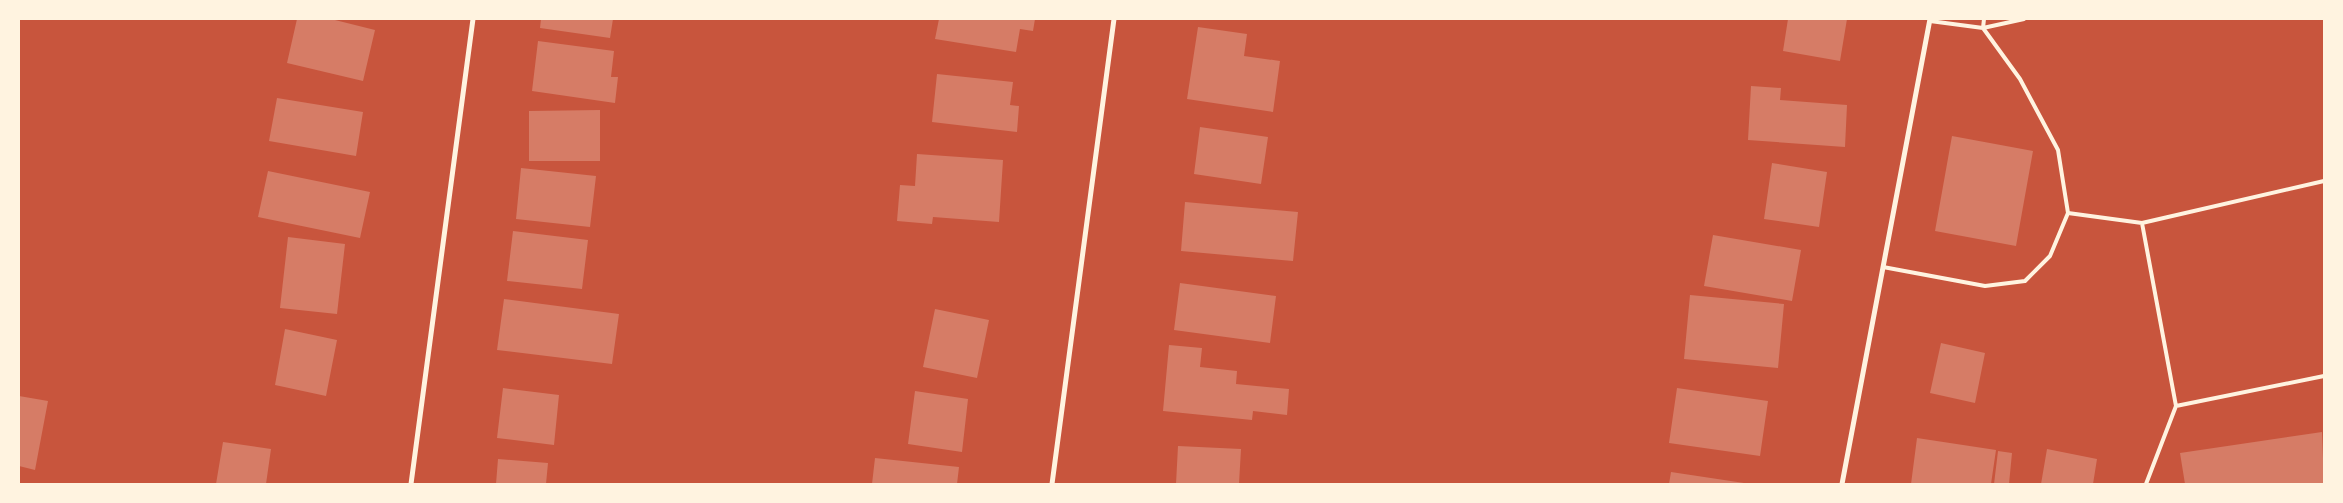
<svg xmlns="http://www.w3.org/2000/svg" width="2343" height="503" font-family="'Archivo Narrow',sans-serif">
<rect width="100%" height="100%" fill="#c8553d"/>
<path fill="#d67c66" d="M297,19H331L375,30L363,81L287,63Z
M541,19H613L610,38L540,28Z
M939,19H1035L1033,31L1020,29L1016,52L935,39Z
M1788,19H1847L1840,61L1783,51Z
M1198,27L1247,34L1244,56L1280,61L1273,112L1187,99Z
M538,41L614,51L611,77H618L615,103L532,91Z
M937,74L1013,82L1010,105L1019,106L1017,132L932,122Z
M1751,86L1781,88L1780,100L1847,105L1845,147L1748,140Z
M277,98L363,112L356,156L269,141Z
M600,110V161H529V111Z
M1200,127L1268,137L1261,184L1194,174Z
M1952,136L2033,151L2016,246L1935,231Z
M917,154L1003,160L999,222L933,217L932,224L897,221L900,185L915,186Z
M1772,163L1827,172L1819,227L1764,219Z
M521,168L596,176L590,227L516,219Z
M268,171L370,192L360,238L258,217Z
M1185,202L1298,212L1293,261L1181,251Z
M513,231L588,240L582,289L507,281Z
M1713,235L1801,250L1792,301L1704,286Z
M288,237L345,244L337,314L280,308Z
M1180,283L1276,296L1270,343L1174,330Z
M1690,295L1784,304L1778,368L1684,359Z
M504,299L619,314L612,364L497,350Z
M935,309L989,320L977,378L923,367Z
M285,329L337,340L326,396L275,385Z
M1941,343L1985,353L1975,403L1930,393Z
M1169,345L1202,348L1200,367L1237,371L1236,384L1289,389L1287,415L1253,411L1252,420L1163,411Z
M503,388L559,395L554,445L497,438Z
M1677,388L1768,401L1760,456L1669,443Z
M915,391L968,399L962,452L908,444Z
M19,396L48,401L35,470L19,466Z
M2322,432L2324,484H2185L2180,453Z
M1917,438L1996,450L1991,484H1911Z
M223,442L271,449L266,484H216Z
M1178,446L1241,449L1239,484H1176Z
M2047,449L2097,459L2093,484H2041Z
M1998,451L2012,453L2009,484H1994Z
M875,458L959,467L957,484H872Z
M498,459L548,463L546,484H496Z
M1671,472L1744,483V484H1669Z"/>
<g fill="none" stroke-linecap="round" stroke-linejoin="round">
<path stroke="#fff3e0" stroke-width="4" d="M1984,19L1983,28L2024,19
M2068,213L2142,223L2324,181
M2142,223L2176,406L2146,484
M1883,267L1985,286L2025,281L2050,256L2068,213L2058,150L2020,79L1983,28L1930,21
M2176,406L2324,376"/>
<path stroke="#fff3e0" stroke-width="5" d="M411,484L473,19
M1052,484L1114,19
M1842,484L1930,19"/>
</g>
<rect width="2343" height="503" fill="none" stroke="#fff3e0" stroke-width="40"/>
</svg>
